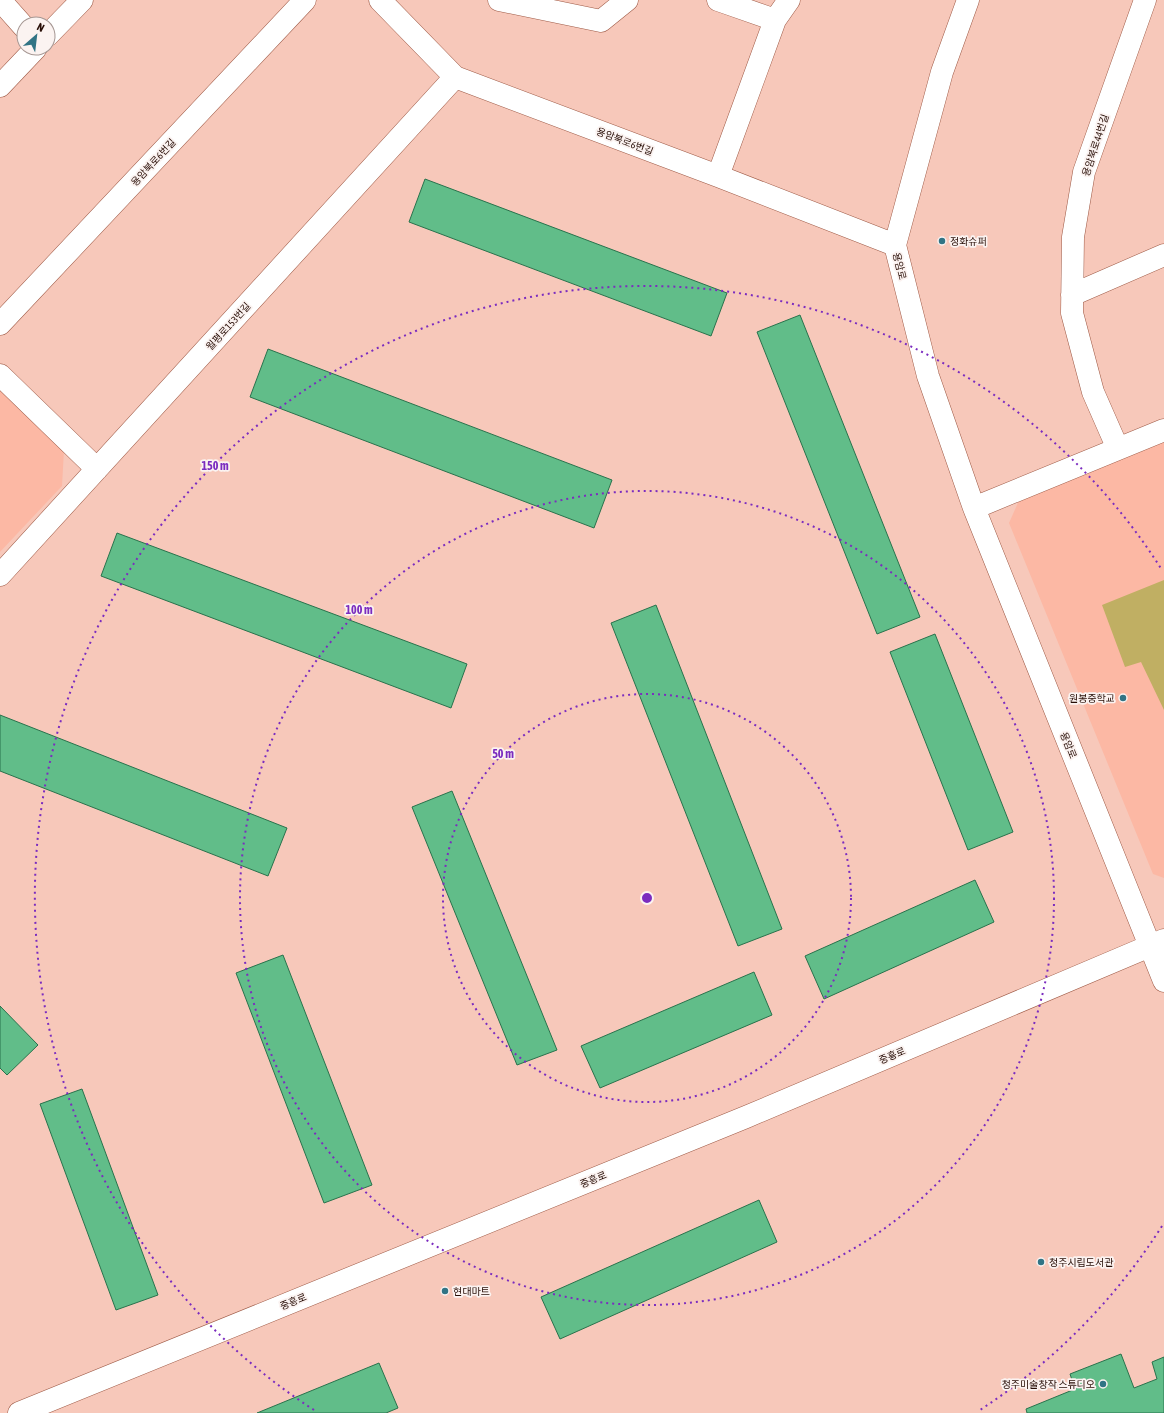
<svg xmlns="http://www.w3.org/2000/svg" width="1164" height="1413" font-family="'Asap Condensed','Noto Sans KR',sans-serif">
<rect width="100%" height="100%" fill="#f7c8ba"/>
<path fill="#fcb8a4" d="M0,389L64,450L62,486L0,552Z
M1164,439V878L1153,874L1009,523L1021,496Z"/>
<path fill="#c0af63" d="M1164,580V710L1141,662L1125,667L1102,605Z"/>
<path fill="#61bd89" stroke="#29724c" d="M425,179L727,293L711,336L409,222Z
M800,315L920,617L877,634L757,332Z
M268,349L612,480L594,528L250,397Z
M117,533L467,664L451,708L101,576Z
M656,605L782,929L738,946L611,623Z
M935,634L1013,832L968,850L890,652Z
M0,715L287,828L268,876L0,771Z
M452,791L557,1050L517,1065L412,807Z
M975,880L994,922L824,999L805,956Z
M283,955L372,1185L324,1203L236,973Z
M754,972L772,1015L600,1088L581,1046Z
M0,1006L38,1045L7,1075L0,1068Z
M82,1089L158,1295L116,1310L40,1104Z
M759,1200L777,1242L560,1339L541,1297Z
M1121,1354L1134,1388L1157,1379L1152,1362L1164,1357V1413H1027L1026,1409L1075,1389L1070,1374Z
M379,1363L398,1408L386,1413H257Z"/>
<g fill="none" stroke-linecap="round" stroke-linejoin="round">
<defs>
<path id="minor" d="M0,0L24,27
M380,0L455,77L718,176L895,245
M499,0L601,21L627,0
M718,0L775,20L789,0
M968,0L942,72L895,245L928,376L974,508L1164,981
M48,35L82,0
M0,86L36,48
M718,176L775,20
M1072,295L1164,255
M0,324L305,0
M0,375L97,469
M1118,449L1093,392L1072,313L1073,237L1084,172L1145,0
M974,508L1164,430
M0,575L455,77"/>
<path id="tertiary" d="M19,1413L746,1117L1164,940"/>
</defs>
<use href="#minor" stroke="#9e5a46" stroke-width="23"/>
<use href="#tertiary" stroke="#9e5a46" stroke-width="23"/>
<use href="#minor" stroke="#fff" stroke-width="22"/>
<use href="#tertiary" stroke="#fff" stroke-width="22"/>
</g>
<g fill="none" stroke="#7b2cbf" stroke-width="2" stroke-dasharray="2 4">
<circle cx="647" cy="898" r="204"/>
<circle cx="647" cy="898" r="407"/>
<path d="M1162 1226A611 611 0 0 1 980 1410M314 1410A611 611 0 1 1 1162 570"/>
</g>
<g fill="#317485" stroke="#fbf3f1" stroke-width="1.5">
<circle cx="942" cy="241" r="4"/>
<circle cx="1123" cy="698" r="4"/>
<circle cx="1041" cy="1262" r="4"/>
<circle cx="445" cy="1291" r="4"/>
<circle cx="1103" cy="1384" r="4"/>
</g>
<g text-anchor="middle" stroke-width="3.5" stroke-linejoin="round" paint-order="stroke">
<g font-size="10" fill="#270d06" stroke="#fbf3f1">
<text transform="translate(625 141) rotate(21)" y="4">용암북로6번길</text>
<text transform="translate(1095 145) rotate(-72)" y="4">용암북로44번길</text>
<text transform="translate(153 162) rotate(-47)" y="4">용암북로6번길</text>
<text transform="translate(900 266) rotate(76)" y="4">용암로</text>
<text transform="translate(228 326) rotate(-48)" y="4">월평로153번길</text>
<text transform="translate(1069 745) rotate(68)" y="4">용암로</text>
<text transform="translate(892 1055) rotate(-23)" y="4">중흥로</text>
<text transform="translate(593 1179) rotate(-22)" y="4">중흥로</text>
<text transform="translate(293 1301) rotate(-22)" y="4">중흥로</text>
</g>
<g font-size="10" fill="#270d06" stroke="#fbf3f1" text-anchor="start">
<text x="950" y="245">정화슈퍼</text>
<text x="1115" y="702" text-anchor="end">원봉중학교</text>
<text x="1049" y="1266">청주시립도서관</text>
<text x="453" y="1295">현대마트</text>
<text x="1095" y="1388" text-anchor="end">청주미술창작 스튜디오</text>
</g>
</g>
<circle cx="647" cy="898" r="6" fill="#7b2cbf" stroke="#fbf3f1" stroke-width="2"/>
<g font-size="12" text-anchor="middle" font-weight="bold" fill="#7b2cbf" stroke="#fbf3f1" stroke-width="3.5" stroke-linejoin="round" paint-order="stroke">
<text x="215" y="470">150 m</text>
<text x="359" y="614">100 m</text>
<text x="503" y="758">50 m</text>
</g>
<g transform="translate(36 36) rotate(28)"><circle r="19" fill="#fbf3f1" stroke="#a69793"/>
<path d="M0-3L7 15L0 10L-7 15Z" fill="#317485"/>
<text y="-6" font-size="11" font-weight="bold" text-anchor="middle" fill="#270d06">N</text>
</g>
</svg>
